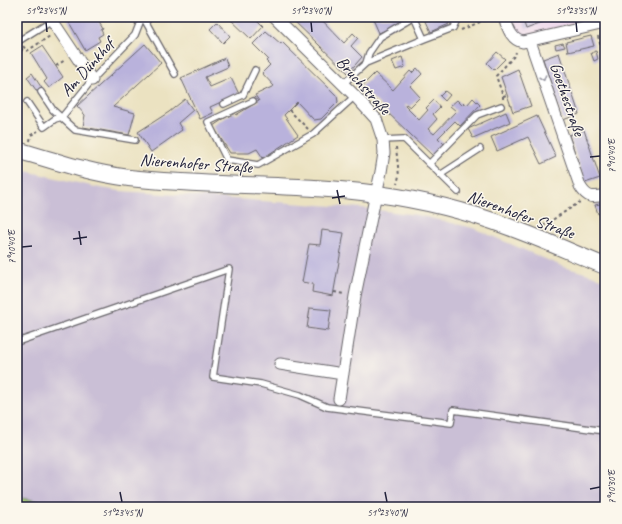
<svg xmlns="http://www.w3.org/2000/svg" width="622" height="524" font-family="Caveat,sans-serif">
<rect width="100%" height="100%" fill="#fbf7ec"/>
<filter id="ink" filterUnits="userSpaceOnUse"><feTurbulence type="fractalNoise" baseFrequency=".025" numOctaves="2"/><feDisplacementMap in="SourceGraphic" scale="8" xChannelSelector="R" yChannelSelector="G"/><feConvolveMatrix kernelMatrix="1 2 1 2 8 2 1 2 1" color-interpolation-filters="sRGB"/></filter>
<filter id="wash" filterUnits="userSpaceOnUse"><feTurbulence type="fractalNoise" baseFrequency=".012" numOctaves="4" result="noise"/><feDisplacementMap in="SourceGraphic" scale="16" xChannelSelector="R" yChannelSelector="G"/><feGaussianBlur stdDeviation="0.9" result="paint"/><feColorMatrix in="noise" values="0 0 0 0 0 0 0 0 0 0 0 0 0 0 0 0 0 1.4 0 .05"/><feComposite in="paint" operator="in"/></filter>
<g filter="url(#wash)">
<rect width="100%" height="100%" fill="#ebe2c1"/>
<path fill="#ead1ec" d="M512,17H601L520,37Z"/>
<path fill="#cabfd6" d="M17,169L100,188L120,191L362,208L417,215L473,228L564,267L592,275L605,281V507H66L17,497Z"/>
<path fill="#9dc46f" stroke="#607355" d="M17,497L66,507H17Z"/>
<g id="blocks">
<path fill="#b9b2dc" d="M66,17H96L103,29L101,30L103,34L98,37L100,41L85,50Z
M228,17H254L263,26L251,39Z
M290,17H319L344,43L353,33L358,38L351,46L362,57L348,73Z
M372,17H398L401,23L379,33Z
M424,17H446L449,24L431,32Z
M522,17H558L526,29Z
M217,22L230,36L223,43L210,29Z
M266,31L281,44L282,42L337,96L338,102L321,119L314,120L297,102L284,115L298,135L263,158L257,149L249,153H230L213,126L234,112L236,115L259,101L255,95L274,86L262,73L270,65L266,61L268,59L253,44Z
M591,36L594,46L568,52L566,42Z
M17,41L23,50L17,53Z
M563,43L565,47L556,49L555,45Z
M145,44L161,63L113,107L135,113L129,135L83,127L85,115L77,106Z
M42,46L63,77L49,88L44,82L47,79L31,53Z
M596,51L598,59L594,61L591,53Z
M497,52L505,59L494,70L487,63Z
M559,53L579,114L563,120L543,59Z
M402,57L405,67L396,70L392,61Z
M225,58L228,67L205,77L210,87L231,78L239,94L210,107L213,113L200,119L181,78Z
M417,68L422,74L410,86L420,97L410,107L406,104L405,106L419,120L428,110L426,108L434,100L440,107L433,114L437,119L428,129L434,134L456,111L450,106L457,100L462,105L464,103L467,105L473,98L480,105L460,126L455,121L438,138L445,145L434,157L361,87L375,73L393,90L410,71L412,73Z
M518,69L531,106L513,112L501,77Z
M32,73L43,90L38,93L27,77Z
M445,91L450,95L445,101L440,96Z
M185,99L193,110L178,123L182,130L151,152L138,132L169,112Z
M506,112L510,122L473,138L468,129Z
M537,116L556,157L541,164L528,137L497,151L491,137Z
M584,130L600,178L585,183L569,135Z
M605,203V212L598,214L595,205Z
M322,230L344,233L333,296L312,292L313,284L302,282L309,244L320,245Z
M310,308L331,310L328,331L307,328Z"/>
</g>
</g>
<g filter="url(#ink)">
<use href="#blocks" fill-opacity="0" stroke="#68656a" stroke-width="1"/>
<g fill="none" stroke-linecap="round" stroke-linejoin="round">
<defs>
<path id="lane" d="M143,17L175,74
M424,39L453,28L458,17
M17,42L52,20
M366,63L369,53L380,37L414,17
M343,84L366,63L424,39L414,17
M41,92L53,110L75,130L135,140
M253,101L208,122L227,160L258,165L313,134L355,96
M27,102L44,127L55,119L62,117L92,80L135,35L142,17
M224,104L243,95L255,70
M383,140L404,139L458,192
M429,164L477,115L501,106
M440,175L480,149
M17,342L229,269L213,377L261,384L300,395L327,407L451,423L453,410L605,431"/>
<path id="street" d="M50,17L92,80
M275,17L355,96L376,119L383,140L384,153L381,172L374,203L355,296L339,399
M504,17C508,28 511,40 523,42L605,23
M530,41L580,186C587,198 592,198 605,195
M280,364L343,374"/>
<path id="secondary" d="M17,150C54,161 90,173 129,178C211,187 295,183 377,194C422,200 467,211 509,227C542,239 573,253 605,266"/>
</defs>
<use href="#lane" stroke="#68656a" stroke-width="8"/>
<use href="#street" stroke="#68656a" stroke-width="13"/>
<use href="#secondary" stroke="#68656a" stroke-width="18"/>
<path stroke="#68656a" stroke-width="2" stroke-dasharray="3 3" stroke-linecap="butt" d="M461,30L492,17
M598,36L605,62
M23,46L27,51L50,36
M56,66L65,60
M503,96L507,95
M503,99V96L496,76L515,55L516,52
M289,110L308,129
M30,141L31,135L38,131
M396,147L399,176L397,184
M543,226L580,202
M334,292L344,294"/>
<use href="#lane" stroke="#fff" stroke-width="5.5"/>
<use href="#street" stroke="#fff" stroke-width="11"/>
<use href="#secondary" stroke="#fff" stroke-width="16"/>
</g>
<defs><path id="oneway-chevron" d="M-2-3.5L2.5 0L-2 3.5" fill="none" stroke-width="1.6" stroke-linecap="round" stroke-linejoin="round"/></defs>
<use stroke="#9c9ca7" href="#oneway-chevron" transform="translate(543 78) rotate(71)"/>
</g>
<path fill="none" stroke="#22223b" stroke-width="1.5" d="M46,22L47,32M311,22L312,32M576,22L577,32M590,157L600,156M337,190L340,204M332,198L345,196M79,231L81,245M73,239L87,237M22,247L32,246M590,489L600,487M120,492L122,502M385,492L387,502"/>
<g text-anchor="middle" stroke-width="3" stroke-linejoin="round" paint-order="stroke">
<g font-size="17" fill="#22223b" stroke="#fbf7ec">
<text transform="translate(87 67) rotate(-48)" y="6">Am Dünkhof</text>
<text transform="translate(364 85) rotate(48)" y="6">Bruchstraße</text>
<text transform="translate(568 99) rotate(71)" y="6">Goethestraße</text>
<text transform="translate(196 163) rotate(4)" y="6">Nierenhofer Straße</text>
<text transform="translate(521 214) rotate(20)" y="6">Nierenhofer Straße</text>
</g>
</g>
<rect width="622" height="524" fill="none" stroke="#fbf7ec" stroke-width="44"/>
<rect x="22" y="22" width="578" height="480" fill="none" stroke="#22223b" stroke-width="1.5"/>
<g font-size="10" text-anchor="middle" fill="#22223b">
<text x="46" y="14">51°23'45"N</text>
<text x="311" y="14">51°23'40"N</text>
<text x="576" y="14">51°23'35"N</text>
<text transform="translate(611 156) rotate(-90)" y="4">7°10'40"E</text>
<text transform="translate(11 247) rotate(-90)" y="4">7°10'40"E</text>
<text transform="translate(611 487) rotate(-90)" y="4">7°10'30"E</text>
<text x="122" y="516">51°23'45"N</text>
<text x="387" y="516">51°23'40"N</text>
</g>
</svg>
